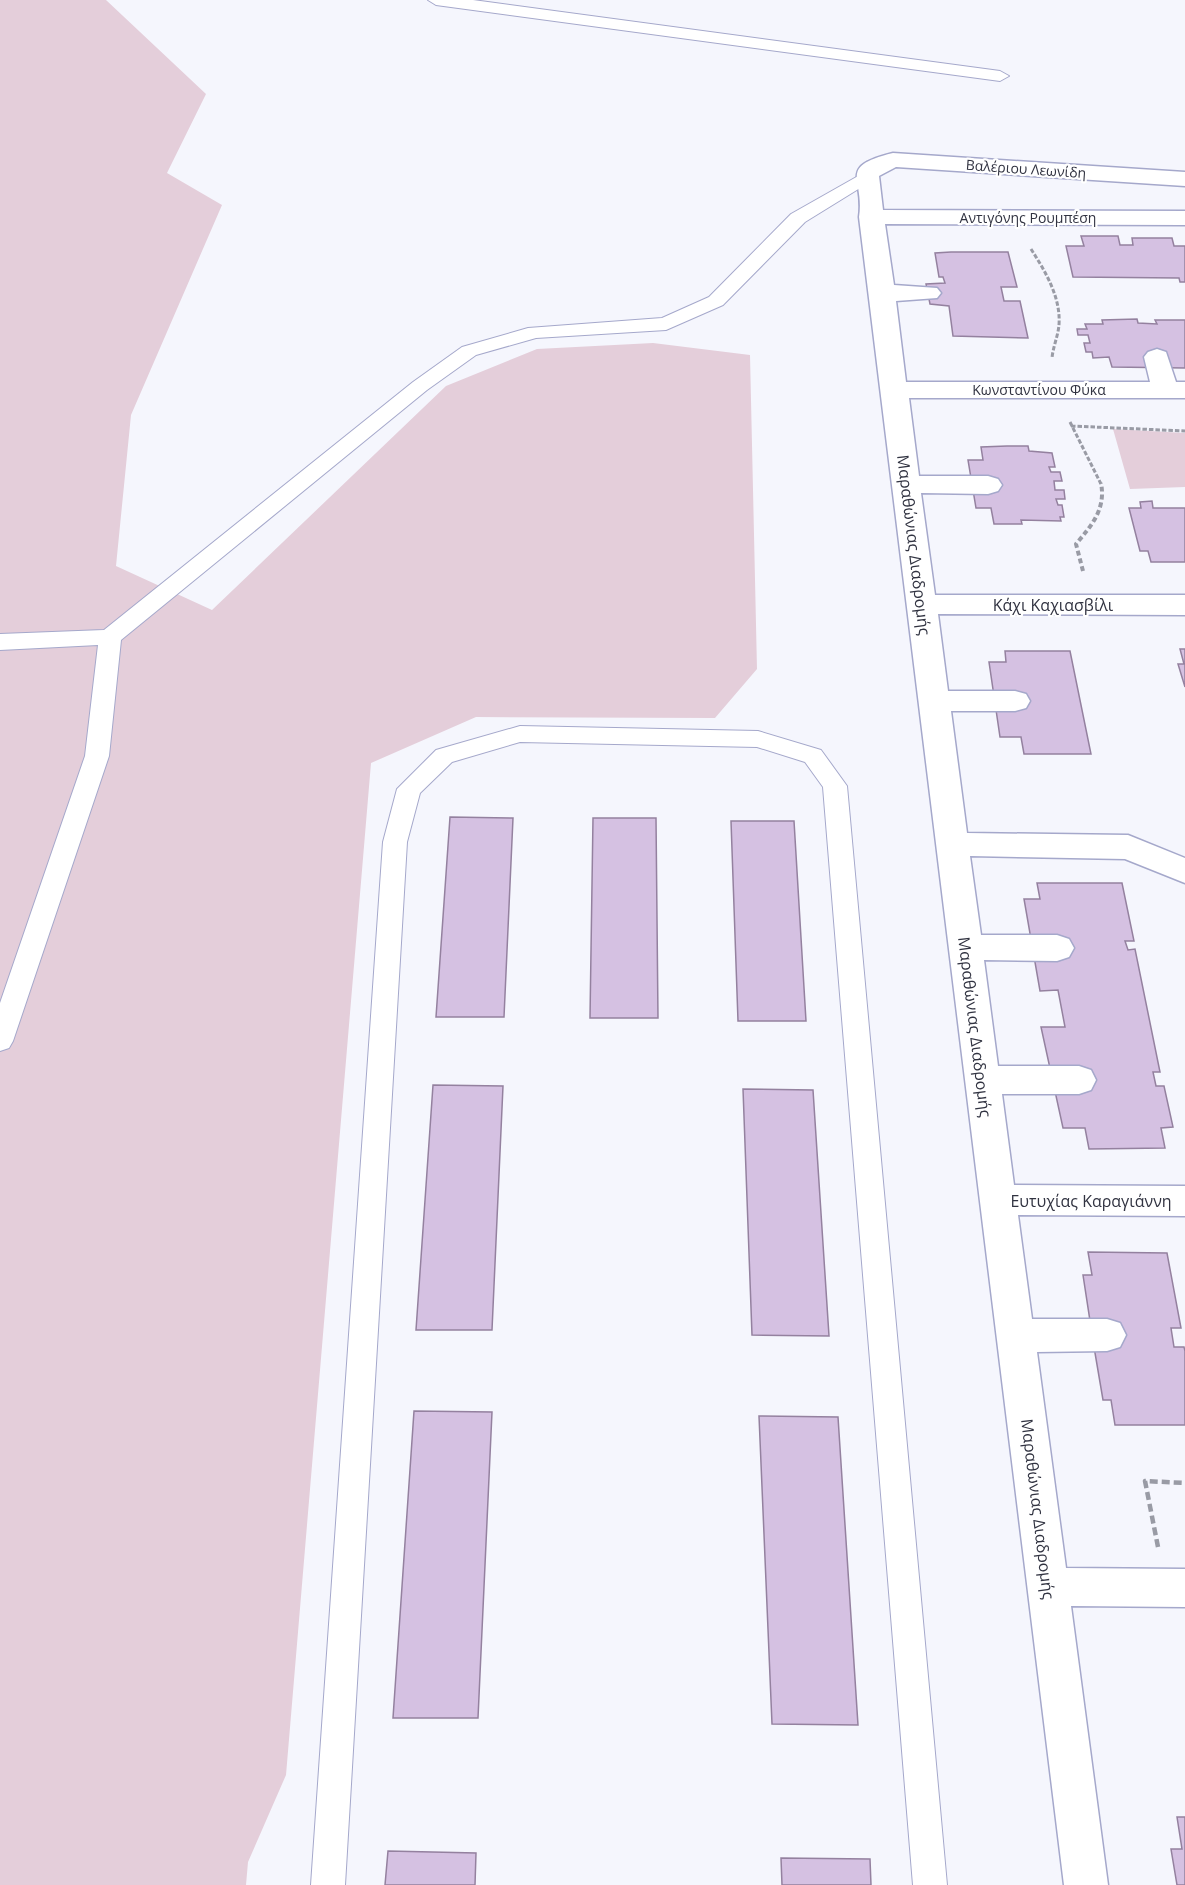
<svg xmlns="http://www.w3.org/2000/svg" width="1185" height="1885" font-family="'Open Sans',sans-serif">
<rect width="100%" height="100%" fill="#f5f6fd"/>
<path fill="#e4ceda" d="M0,0H106L206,94L167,173L222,205L131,415L116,566L212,610L446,386L537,349L653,343L750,355L757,669L715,718L476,717L371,763L286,1775L248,1862L246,1885H0Z
M1113,429L1185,433V487L1130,489Z"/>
<path fill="#d5c1e2" stroke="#94819f" stroke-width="1.5" d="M1081,236H1118L1120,245H1133L1132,238H1172L1174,246H1185V282H1180L1179,278L1073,277L1066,246H1084Z
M951,252H1008L1017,287H1001L1004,301H1020L1028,338L953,336L949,306L930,304L926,284L945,283L943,277H939L935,253Z
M1137,319L1138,323L1157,324L1155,320H1185V368L1112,367L1109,357L1093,358L1092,352H1086L1084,343H1090L1088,335H1078L1077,329H1087L1085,324H1103L1102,320Z
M1007,446H1028L1029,451L1052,453L1055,467H1049L1051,472H1060L1062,481H1054L1055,490H1064L1065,499H1056L1058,505H1062L1064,517H1060L1061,521L1021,520L1022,524H994L991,508H976L968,460H983L981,447Z
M1152,501L1153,508H1185V562H1151L1148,551H1140L1129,508H1141L1140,502Z
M1180,649H1185V687L1178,664H1184Z
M1005,651H1070L1091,754H1024L1021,737H1000L989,662H1006Z
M450,817L513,818L504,1017H436Z
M593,818H656L658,1018H590Z
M731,821H794L806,1021H738Z
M1037,883H1122L1134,941H1125L1128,950L1135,949L1160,1072H1153L1156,1086H1164L1173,1127L1161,1128L1165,1148L1089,1149L1085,1128H1063L1041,1027H1065L1058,990L1040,991L1024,899H1040Z
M433,1085L503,1086L492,1330H416Z
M743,1089L813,1090L829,1336L752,1335Z
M1088,1252L1167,1253L1181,1328H1171L1174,1347H1184L1185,1351V1425H1115L1111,1400H1103L1094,1347L1083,1275H1092Z
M414,1411L492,1412L478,1718H393Z
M759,1416L838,1417L858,1725L772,1724Z
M1177,1817H1185V1885H1177L1171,1849H1182Z
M388,1851L476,1853L475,1885H385Z
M781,1858L870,1859L871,1885H782Z"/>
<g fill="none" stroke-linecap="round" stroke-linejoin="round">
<defs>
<path id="lane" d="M428,0H473L1000,71L1009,76L1000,81L436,5Z
M867,171L876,176L873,180L805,222L723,305L666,330L536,338L476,355L427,390L121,640L109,756L13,1041L9,1048L0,1051V1003L85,756L98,645L0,650V634L104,630L413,382L462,347L528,328L662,318L709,297L791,214Z
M520,726L758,731L821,750L847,786L947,1885H913L823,787L805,762L757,747L520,742L452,762L420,793L407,842L345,1885H311L383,842L397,789L436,750Z"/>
<path id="street" d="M893,153L1185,172V186L896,167L879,176L883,210L1185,211V225L885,224L894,285L937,288L941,293L937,298L896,301L906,382H1150L1144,357L1148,352L1157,349L1166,352L1176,382H1185V398H909L919,476H988L998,479L1002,485L998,491L988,494L921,493L935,595H1185V615L938,614L948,691H1015L1026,694L1030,701L1026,708L1015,711H951L967,833L1128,835L1185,858V883L1125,859L970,856L981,935H1057L1069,939L1074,948L1069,957L1057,961L984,960L998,1066H1079L1091,1070L1096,1080L1091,1090L1079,1094H1002L1014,1185L1185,1186V1216L1018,1215L1032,1319H1107L1120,1323L1126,1335L1120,1347L1107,1351L1037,1352L1066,1568L1185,1569V1607L1071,1606L1108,1885H1064L859,217C865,178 836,167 893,153Z"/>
</defs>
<use href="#lane" stroke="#a5a8cb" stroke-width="2"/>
<use href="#street" stroke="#a5a8cb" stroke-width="3"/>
<path stroke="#999ba5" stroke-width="3" stroke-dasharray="4.5 2" stroke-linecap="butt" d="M1031,249C1045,271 1061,297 1059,325C1058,336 1053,347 1052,358
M1070,422L1101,484
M1071,426L1185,431"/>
<path stroke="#999ba5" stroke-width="4" stroke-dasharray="5 3" stroke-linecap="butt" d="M1083,571L1076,544C1092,525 1106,509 1101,483"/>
<path stroke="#999ba5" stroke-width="4.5" stroke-dasharray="8 4" stroke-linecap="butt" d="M1158,1547L1145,1481L1185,1483"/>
<use href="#lane" fill="#fff" fill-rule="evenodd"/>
<use href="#street" fill="#fff" fill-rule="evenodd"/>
</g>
<g text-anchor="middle" stroke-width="4.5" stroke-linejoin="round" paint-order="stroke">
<g font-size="14" fill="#313341" stroke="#fff">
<text transform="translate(1026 169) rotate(4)" y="5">Βαλέριου Λεωνίδη</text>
<text x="1028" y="223">Αντιγόνης Ρουμπέση</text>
<text x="1039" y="395">Κωνσταντίνου Φύκα</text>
</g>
<g font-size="16" fill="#313341" stroke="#fff">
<text transform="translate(914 545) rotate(83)" y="6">Μαραθώνιας Διαδρομής</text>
<text x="1053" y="611">Κάχι Καχιασβίλι</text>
<text transform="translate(975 1027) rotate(83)" y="6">Μαραθώνιας Διαδρομής</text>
<text x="1091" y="1207">Ευτυχίας Καραγιάννη</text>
<text transform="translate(1038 1509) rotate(83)" y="6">Μαραθώνιας Διαδρομής</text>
</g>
</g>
</svg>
